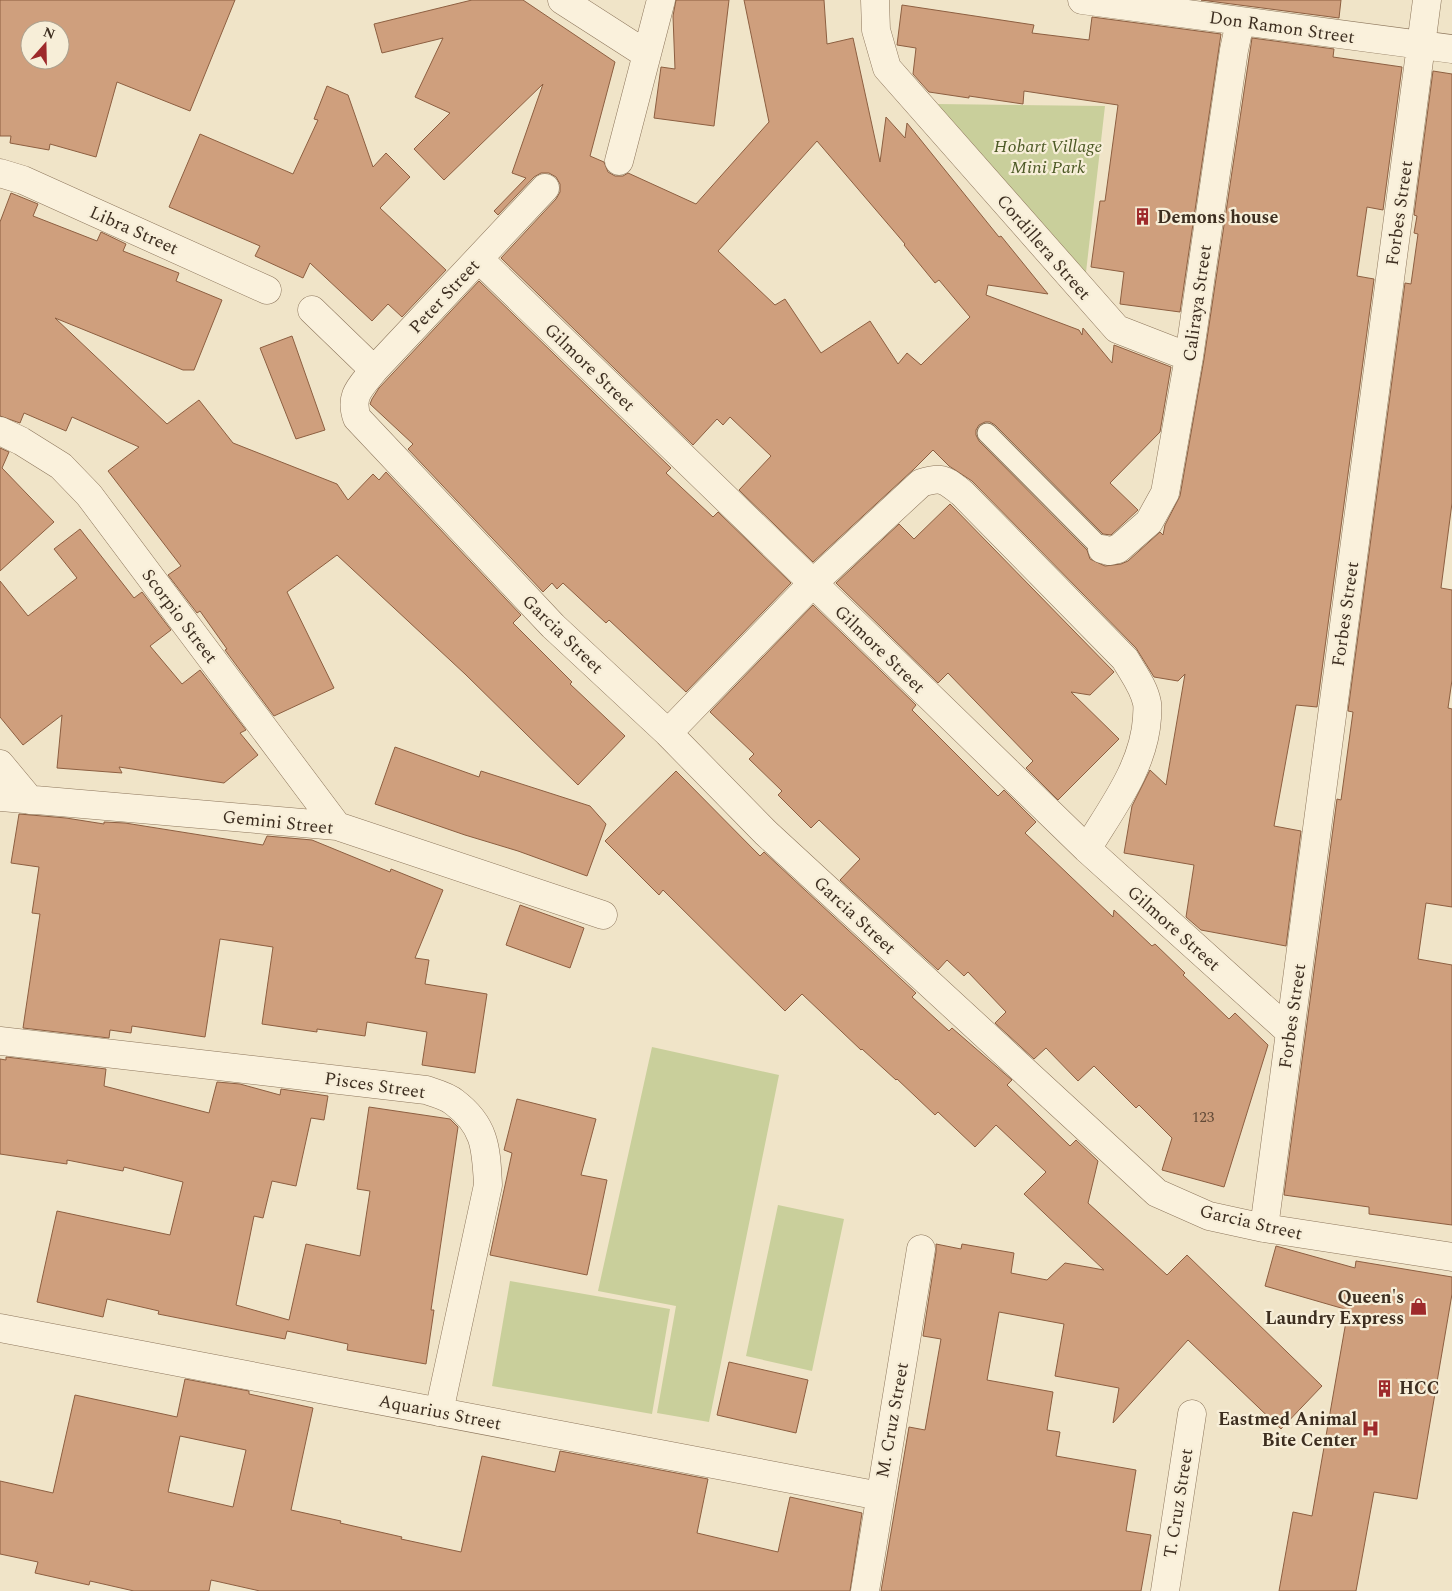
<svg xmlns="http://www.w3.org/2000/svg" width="1452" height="1591" font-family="Spectral,serif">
<rect width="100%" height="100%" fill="#f0e4c8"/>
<path fill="#c9cf9b" d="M936,104L1105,106L1085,281Z
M652,1047L779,1075L709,1422L657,1413L676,1306L598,1291Z
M778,1205L844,1219L812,1371L746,1356Z
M510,1281L670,1309L652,1414L492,1386Z"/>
<path fill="#cf9f7d" stroke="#8d5f41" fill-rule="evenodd" d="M0,0H235L190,111L117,82L96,157L50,144L49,150L10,143L11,136H0ZM30,30H60V60H30Z
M472,0H523L615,62L590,156L604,162L608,172L615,176H623L628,173L696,204L769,122L744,0H824L827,44L853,38L880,162L886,117L905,138L907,123L999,237L1001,236L1048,294L988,285L986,295L1079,330L1082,335L1083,328L1112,363L1114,345L1171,367L1160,432L1110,483L1138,510L1111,535L1103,534L995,425L990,422H985L979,425L976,430V435L979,441L1087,550L1090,559L1105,566L1121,564L1128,561L1160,532L1163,535L1165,525L1180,496L1204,359L1252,38L1334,49L1333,57L1402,67L1383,210L1367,207L1357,276L1374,279L1317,707L1296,705L1274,826L1301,831L1286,946L1201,930L1186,917L1194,865L1124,853L1132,806L1150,770L1166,785L1185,674L1178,681L1154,677L1136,648L972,481L949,466L933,450L914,469L813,562L739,490L771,456L730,417L723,425L717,419L693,445L501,258L556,199L560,192V184L556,177L549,173H541L534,177L498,215L494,211L526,178L512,173L543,84L444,180L414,149L450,113L415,97L443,38L382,53L374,24ZM817,141L905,244L904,245L935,283L939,280L970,317L921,365L907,353L898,364L870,321L821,353L785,299L775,305L718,251Z
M676,0H729L714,126L654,118L661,67L675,69L673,16Z
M1201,0H1341L1339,18Z
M902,5L1034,25L1032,33L1089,40L1092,17L1221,34L1180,312L1120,304L1124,272L1091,267L1100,201H1105L1118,105L1024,91L1023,104L969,96V98L929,92L913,74L916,48L897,45Z
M1433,71L1452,74V503L1441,588L1452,590V680L1448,708L1452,709V907L1426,903L1418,959L1452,965V1225L1369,1214V1207L1284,1195L1337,799L1341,800L1353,712L1348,711L1405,283L1411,284L1418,234L1414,233L1417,216L1414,215Z
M327,86L348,95L373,167L386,153L410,177L380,208L446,270L402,317L388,304L372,321L310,263L303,278L255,256L260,246L169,207L200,134L293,174L318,120L314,119Z
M11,193L38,204L33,216L97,241L101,232L126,244L123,251L179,273L176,281L222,300L194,370H183L55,318L167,424L199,400L233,443L337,484L348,500L373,474L379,480L386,472L521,615L513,623L572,682L570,684L625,736L578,785L465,674L337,555L287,592L334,688L274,716L225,650L227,649L200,611L197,613L168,575L181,566L108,471L139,447L72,417L66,431L24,413L20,423L0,416V222Z
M479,281L671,468L666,473L713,517L718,512L791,583L686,692L609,620L606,623L563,583L557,589L552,583L543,592L408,449L413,444L370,404L372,399L379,388Z
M292,336L325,430L296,439L260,348Z
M0,448L9,452L2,468L54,522L0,571Z
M950,504L1114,672L1090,695L1071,692L1119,739L1058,800L1026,768L1033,761L948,673L938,683L836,583L899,524L914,539Z
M80,529L134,598L142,592L171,630L150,646L182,684L200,670L246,730L240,733L258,755L224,783L119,767L122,773L57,768L62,715L23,745L0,717V581L28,616L77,578L54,549Z
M813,605L916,705L912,710L998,796L1004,790L1036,822L1025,833L1113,917L1114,910L1152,946L1155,944L1185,973L1183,975L1229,1019L1235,1013L1268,1045L1224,1187L1162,1170L1172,1138L1139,1105L1136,1108L1094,1066L1078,1081L1046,1048L1034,1059L995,1023L1006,1012L968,972L964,976L947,960L938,970L840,880L860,859L819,820L811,828L778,795L782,791L749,759L754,754L710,712Z
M395,747L479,777L481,771L590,806L606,824L587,876L518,851L465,835L375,804Z
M676,771L760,856L764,852L916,993L912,997L949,1031L952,1028L1012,1080L1007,1085L1070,1146L1076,1140L1098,1161L1088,1203L1167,1275L1187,1255L1322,1386L1281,1429L1188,1340L1113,1423L1119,1388L1055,1376L1064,1324L999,1312L987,1380L1053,1392L1047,1430L1060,1432L1056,1456L1136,1470L1126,1531L1151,1535L1141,1591H881L909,1427L925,1430L941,1339L923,1336L936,1252V1244L961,1249L962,1244L1014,1253L1011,1273L1047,1280L1065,1263L1104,1270L1024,1194L1046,1172L996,1125L975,1147L938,1112L935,1115L897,1079L896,1080L862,1049L861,1050L802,994L785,1011L663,890L659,895L605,841Z
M19,814L66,818L104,824V822L125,823L263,845L267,836L312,840L390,872L391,869L443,890L415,958L429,960L425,984L487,994L475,1073L422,1065L427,1032L367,1022L365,1036L317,1029V1032L262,1024L273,947L220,939L205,1037L132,1026L131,1033L110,1030L109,1038L23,1028L40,914L32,913L39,867L11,863Z
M520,905L584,928L570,968L506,945Z
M6,1057L106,1069L104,1086L209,1113L217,1082L240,1084L280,1095L281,1089L328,1096L324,1120L311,1118L296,1186L272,1181L263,1218L254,1216L236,1305L289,1320L306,1244L360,1256L370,1191L357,1189L369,1107L450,1119L458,1127L431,1310H434L426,1364L347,1350L348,1344L287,1331L285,1339L158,1314L159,1311L107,1299L103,1317L37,1302L57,1211L170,1235L183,1182L124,1167L123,1171L67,1160V1164L0,1154V1059L6,1060Z
M517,1099L596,1119L581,1175L607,1180L587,1275L490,1255L512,1153L504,1150Z
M1276,1246L1355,1268L1356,1261L1452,1277V1294L1417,1499L1374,1492L1356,1591H1279L1293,1512L1312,1516L1348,1310L1265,1286Z
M729,1362L808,1380L796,1433L717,1415Z
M185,1379L249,1391V1394L313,1408L291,1510L341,1521L340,1523L402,1537L401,1539L461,1552L482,1456L555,1472L560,1451L708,1479L697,1533L778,1552L790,1497L862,1513L850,1591H260L211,1580L209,1591H134L90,1581L89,1585L35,1573L38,1562L0,1554V1481L53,1493L75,1395L177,1417ZM180,1436L246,1450L233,1507L168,1492Z"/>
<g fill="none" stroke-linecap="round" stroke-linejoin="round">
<defs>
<path id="lane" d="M987,433L1102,549"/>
<path id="street" d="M562,0L646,54
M875,0L876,30L887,68L1117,329L1189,357
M1082,0L1452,49
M619,161L661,0
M0,173L23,180L267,290
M545,188L374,370C361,387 349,395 357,418L553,626L668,733L766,833L1157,1193L1209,1216L1264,1228L1452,1257
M479,259L1087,849L1290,1032
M312,310L374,370
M0,431L21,441L61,466L89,495L337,826
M1102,549L1109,551L1118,549L1149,522L1165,493L1189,357L1234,50L1240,22
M668,733L812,584L921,483C943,476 945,480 962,493L1125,659C1133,673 1144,687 1147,703C1148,708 1147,713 1147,718C1144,767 1111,809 1087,849
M0,764L30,800
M0,797L337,826L603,915
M0,1041L426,1090C435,1093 447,1096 454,1102C486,1126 486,1149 488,1185L439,1412
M1264,1228L1427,0
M0,1328L880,1496
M865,1591L921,1249
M1165,1591L1192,1414"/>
</defs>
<use href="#lane" stroke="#8d765c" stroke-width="21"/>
<use href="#street" stroke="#8d765c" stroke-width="29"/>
<use href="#lane" stroke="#faf1dc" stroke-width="19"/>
<use href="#street" stroke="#faf1dc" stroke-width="28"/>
</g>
<defs>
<symbol id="building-bare" viewBox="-9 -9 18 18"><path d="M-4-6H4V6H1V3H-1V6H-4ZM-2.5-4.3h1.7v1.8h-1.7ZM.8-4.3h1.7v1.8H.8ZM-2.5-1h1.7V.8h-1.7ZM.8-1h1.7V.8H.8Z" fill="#9e2a2b" stroke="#f7eed8" stroke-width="2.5" paint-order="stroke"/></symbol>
<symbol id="shop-bare" viewBox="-9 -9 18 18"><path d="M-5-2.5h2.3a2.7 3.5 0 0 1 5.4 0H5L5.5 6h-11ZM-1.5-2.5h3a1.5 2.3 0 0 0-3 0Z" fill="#9e2a2b" stroke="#f7eed8" stroke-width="2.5" paint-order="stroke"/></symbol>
<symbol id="hospital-bare" viewBox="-9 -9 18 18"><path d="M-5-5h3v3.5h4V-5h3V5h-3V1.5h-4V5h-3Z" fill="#9e2a2b" stroke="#f7eed8" stroke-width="2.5" paint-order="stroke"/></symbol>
</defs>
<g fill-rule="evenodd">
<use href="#building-bare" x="1130" y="204" width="25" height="25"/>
<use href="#shop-bare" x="1406" y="1294" width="25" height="25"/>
<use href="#building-bare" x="1372" y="1376" width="25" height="25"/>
<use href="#hospital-bare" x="1358" y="1416" width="25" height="25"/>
</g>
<g text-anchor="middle" stroke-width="4.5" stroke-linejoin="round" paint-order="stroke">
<g font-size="15" fill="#624a37">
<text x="1203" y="1122">123</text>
</g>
<g font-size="18" fill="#3d2e20" stroke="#f7eed8">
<text transform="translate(1282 27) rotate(8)" y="6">Don Ramon Street</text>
<text transform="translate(1399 213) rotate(-82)" y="6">Forbes Street</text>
<text transform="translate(134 230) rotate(24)" y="6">Libra Street</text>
<text transform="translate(1044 247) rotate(49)" y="6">Cordillera Street</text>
<text transform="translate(444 296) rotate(-47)" y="6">Peter Street</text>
<text transform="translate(1197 303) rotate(-82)" y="6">Caliraya Street</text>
<text transform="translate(590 367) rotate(44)" y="6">Gilmore Street</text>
<text transform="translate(1345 614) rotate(-82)" y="6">Forbes Street</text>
<text transform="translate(180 616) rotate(53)" y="6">Scorpio Street</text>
<text transform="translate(563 634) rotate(44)" y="6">Garcia Street</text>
<text transform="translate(880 649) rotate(44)" y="6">Gilmore Street</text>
<text transform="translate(278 822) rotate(6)" y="6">Gemini Street</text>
<text transform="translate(855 915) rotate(43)" y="6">Garcia Street</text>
<text transform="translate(1174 928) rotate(42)" y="6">Gilmore Street</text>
<text transform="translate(1292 1016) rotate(-82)" y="6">Forbes Street</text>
<text transform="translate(375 1085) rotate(8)" y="6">Pisces Street</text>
<text transform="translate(1251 1222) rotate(13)" y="6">Garcia Street</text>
<text transform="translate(440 1412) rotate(11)" y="6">Aquarius Street</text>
<text transform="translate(892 1420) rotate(-80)" y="6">M. Cruz Street</text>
<text transform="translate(1178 1503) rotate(-81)" y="6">T. Cruz Street</text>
</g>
<g font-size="18" font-style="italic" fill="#4d5a26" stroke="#f7eed8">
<text x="1048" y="152">Hobart Village<tspan x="1048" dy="21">Mini Park</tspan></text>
</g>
<g font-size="18" font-weight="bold" fill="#3d2e20" stroke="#f7eed8" text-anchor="start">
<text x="1157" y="223">Demons house</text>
<text x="1404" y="1303" text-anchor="end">Queen's<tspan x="1404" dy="21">Laundry Express</tspan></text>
<text x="1399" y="1394">HCC</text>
<text x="1357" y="1425" text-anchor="end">Eastmed Animal<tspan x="1357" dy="21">Bite Center</tspan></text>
</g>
</g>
<g transform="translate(45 45) rotate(20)"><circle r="24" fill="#f7eed8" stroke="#ada18e"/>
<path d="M0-4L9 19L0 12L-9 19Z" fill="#9e2a2b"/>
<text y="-8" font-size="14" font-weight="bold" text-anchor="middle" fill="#3d2e20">N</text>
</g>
</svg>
